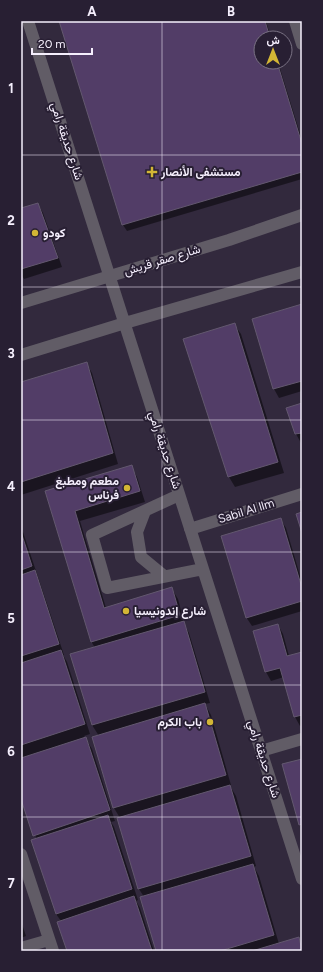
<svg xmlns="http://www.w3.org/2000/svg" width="323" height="972" font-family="Figtree,Vazirmatn,sans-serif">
<rect width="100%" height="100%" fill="#32293d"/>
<path fill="#0007" d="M60,21H266L271,38H261V62H278L302,140V179L127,231L123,225Z
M38,204L43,213L62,267L24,279L21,274V209Z
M302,305V391L279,398L274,389L253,320Z
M234,324L241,334L284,473L235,487L229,477L184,339Z
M86,363L92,373L118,464L21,495V383Z
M302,404V442L301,443L296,434Z
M131,466L137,477L145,502L80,521L106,608L172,589L178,599L185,626L189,633L210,703L205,704L211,715L231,785L230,786L236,796L256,866L254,867L259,876L279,944L298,938L302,945V951H157L144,897L139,889L118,819L120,818L114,808L99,736L92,725L72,655L95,648L91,641L47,492Z
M281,520L286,528L302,582V611L252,626L246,617Z
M21,526L64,655H63L67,662L90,734L84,736L92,749L115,821L111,822L114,827L138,900L136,901L140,908L154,951H68L61,921L56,914L37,840L21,796Z
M278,625L283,634L289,656L302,653V725L300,726L295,717L284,677L271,681L266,672Z
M21,921L26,936L21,938Z"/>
<path fill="#523d67" stroke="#63586f" d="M59,21H265L270,38H261V62H277L302,144V172L122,225Z
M38,203L58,258L21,269V208Z
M302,304V381L273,389L252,319Z
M235,323L278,462L228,477L183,339Z
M87,362L113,453L21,482V382Z
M302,403V433L295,434L286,408Z
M132,465L140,491L75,511L104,608L172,587L180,615L91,642L45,491Z
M302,512V533L296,514Z
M281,518L302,588V601L246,618L221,536Z
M21,532L32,566L21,570Z
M35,570L59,644L21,656V575Z
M184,621L205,692L92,725L70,654Z
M278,624L287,656L302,652V715L294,717L280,668L265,672L253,631Z
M61,650L85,724L21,745V663Z
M205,703L226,775L113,808L92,737Z
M86,737L110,810L33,836L21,799V758Z
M302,759V824L299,825L282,764Z
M230,785L251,856L138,889L117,818Z
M108,815L132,889L56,914L31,840Z
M253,864L274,935L220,951H156L140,897Z
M134,896L152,951H67L57,922Z
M299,937L302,951H252Z"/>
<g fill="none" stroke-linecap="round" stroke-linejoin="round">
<path stroke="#615c66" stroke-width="12" d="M28,21L302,879
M295,21L302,44
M21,303L229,240L302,215
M21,355L125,323L302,272
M179,495L92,535L107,588L203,569
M145,511L137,532L141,557L164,576
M190,529L302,494
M261,751L302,739
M21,854L53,951
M21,948L49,940"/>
</g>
<path fill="none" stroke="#f5effd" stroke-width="1" stroke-opacity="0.55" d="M162,21V951M21,155H302M21,287H302M21,420H302M21,552H302M21,685H302M21,817H302"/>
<g fill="#d3b635" stroke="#281f33" stroke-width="1.5">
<path d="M150 166h4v4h4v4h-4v4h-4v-4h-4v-4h4z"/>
<circle cx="35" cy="233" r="4"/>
<circle cx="127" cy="488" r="4"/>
<circle cx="126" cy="611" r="4"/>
<circle cx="210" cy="722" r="4"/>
</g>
<g text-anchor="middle" stroke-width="4" stroke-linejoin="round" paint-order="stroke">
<g font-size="12" fill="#f5effd" stroke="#281f33">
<text transform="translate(67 141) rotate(72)" y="4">شارع حديقة رامي</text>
<text transform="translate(162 260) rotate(-17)" y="4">شارع صقر قريش</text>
<text transform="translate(165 450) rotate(72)" y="4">شارع حديقة رامي</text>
<text transform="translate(246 511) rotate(-17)" y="4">Sabil Al llm</text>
<text transform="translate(264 759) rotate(72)" y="4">شارع حديقة رامي</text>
</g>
<g font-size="12" font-weight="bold" fill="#f5effd" stroke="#281f33" text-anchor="start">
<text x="161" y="176">مستشفى الأنصار</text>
<text x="43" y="237">كودو</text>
<text x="119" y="485" text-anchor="end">مطعم ومطبغ<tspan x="119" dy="14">فرناس</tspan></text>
<text x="134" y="615">شارع إندونيسيا</text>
<text x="202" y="726" text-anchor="end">باب الكرم</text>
</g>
</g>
<rect width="323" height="972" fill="none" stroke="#281f33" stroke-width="44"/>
<g transform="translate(273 50)"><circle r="19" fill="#281f33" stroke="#7a7284"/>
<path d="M0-3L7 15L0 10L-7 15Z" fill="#d3b635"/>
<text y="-6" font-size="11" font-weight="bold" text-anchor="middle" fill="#f5effd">ش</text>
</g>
<path d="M32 48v6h60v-6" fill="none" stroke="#f5effd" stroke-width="2"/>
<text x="38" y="48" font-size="12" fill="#f5effd" stroke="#281f33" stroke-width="3" paint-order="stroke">20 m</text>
<rect x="22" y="22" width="279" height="928" fill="none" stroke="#f5effd" stroke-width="1.5"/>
<g font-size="13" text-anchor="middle" font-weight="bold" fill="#f5effd">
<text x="92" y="16">A</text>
<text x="231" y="16">B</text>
<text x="11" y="93">1</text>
<text x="11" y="225">2</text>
<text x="11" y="358">3</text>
<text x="11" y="491">4</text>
<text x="11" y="623">5</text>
<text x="11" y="756">6</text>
<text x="11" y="888">7</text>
</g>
</svg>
